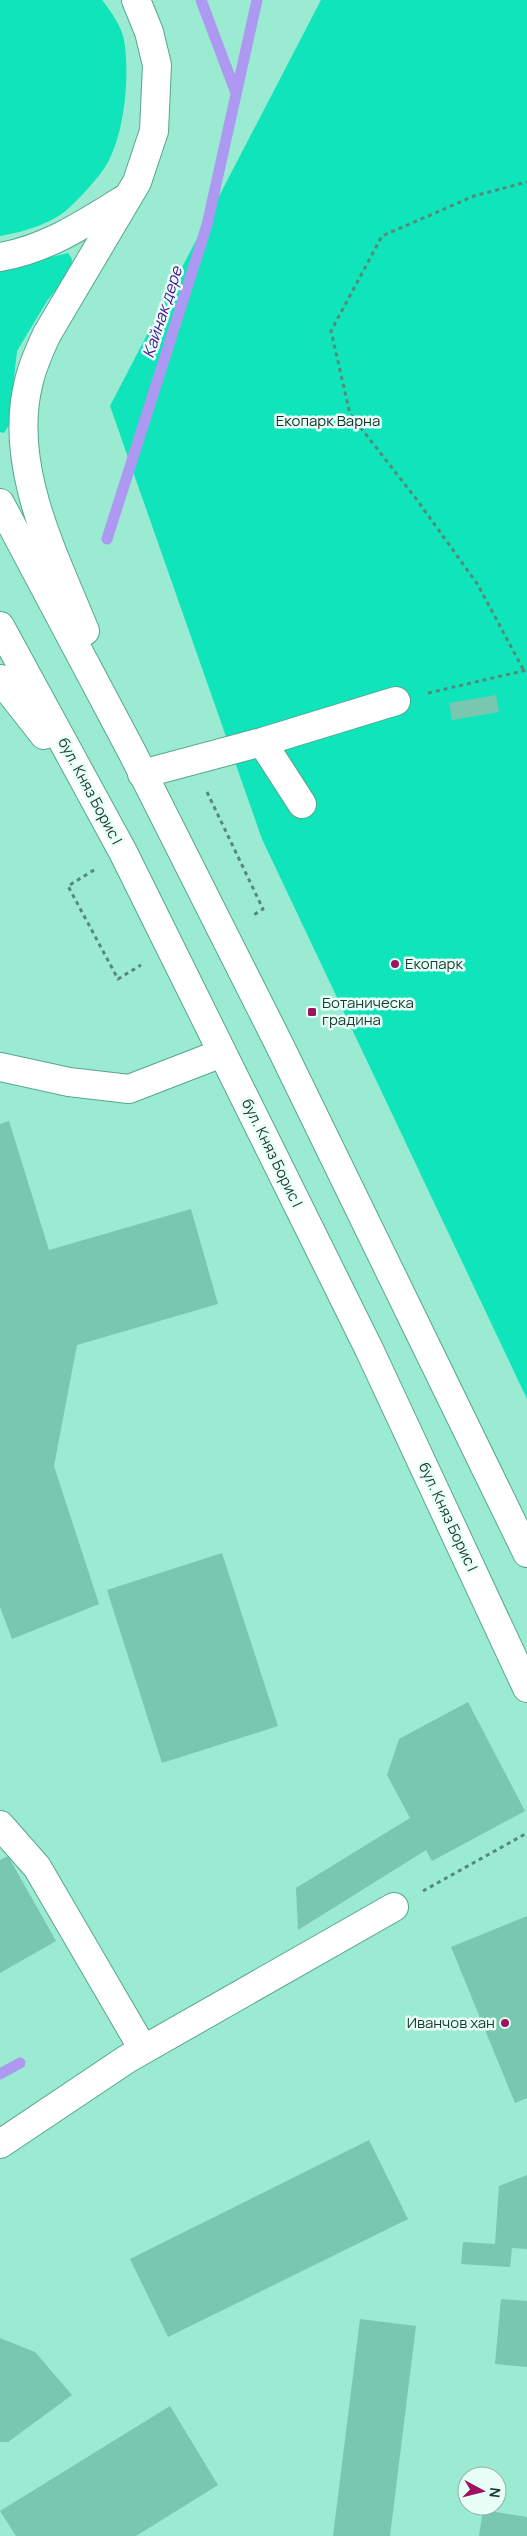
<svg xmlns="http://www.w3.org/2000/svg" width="527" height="2536" font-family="Manrope,sans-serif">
<rect width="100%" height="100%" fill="#9bead2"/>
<path fill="#0fe4bb" d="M0,0H102C110,10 122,27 124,40C130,75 125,132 107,164C100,176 81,197 70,207C52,224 23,232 0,236Z
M321,0H527V1399L262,839L110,406Z
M68,253L72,259L71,271L47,301L17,351L9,425L4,433L0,432V269Z"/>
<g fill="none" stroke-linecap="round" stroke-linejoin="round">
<path stroke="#ad99f1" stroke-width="11" d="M201,0L236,93
M107,539L207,225L257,0
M0,2074L20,2063"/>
</g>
<path fill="#78c7b0" d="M496,695L499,712L452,720L449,703Z
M9,1121L49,1250L191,1209L218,1304L77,1345L54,1466L99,1604L12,1639L0,1607V1124Z
M222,1553L278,1726L162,1763L107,1590Z
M468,1702L525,1811L432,1861L426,1850L298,1930L296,1888L410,1818L387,1775L399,1739Z
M8,1856L56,1941L0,1973V1860Z
M527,1916V2098L515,2103L451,1947Z
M369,2140L408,2219L168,2337L130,2259Z
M527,2175V2249L512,2248L510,2267L461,2264L463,2242L495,2244L499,2186Z
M501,2299L527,2301V2367L495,2364Z
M360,2319L416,2326L390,2536H333Z
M0,2338L35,2352L72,2395L8,2442H0Z
M170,2406L218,2485L136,2536H16L0,2511Z
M483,2510L527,2517V2536H479Z"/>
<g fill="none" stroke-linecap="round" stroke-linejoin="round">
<defs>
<path id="minor" d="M262,742L302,804
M142,774L262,742L396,701
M0,1067L69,1082L129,1089L222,1053
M0,1825L37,1867L143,2049
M0,2144L127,2059L394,1907"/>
<path id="highway" d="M0,257C47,249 86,223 126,198
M0,503L132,752L279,1044L527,1553
M0,626L123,852L369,1349L527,1688
M85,631C54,554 7,466 29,381C33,364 40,349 47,334L137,182L154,131L157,65L149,32L136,0
M0,679L44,735"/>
</defs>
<use href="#minor" stroke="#57a690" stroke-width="30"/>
<use href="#highway" stroke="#57a690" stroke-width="30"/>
<path stroke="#548a7a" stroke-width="3" stroke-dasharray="4 4" stroke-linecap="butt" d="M523,669L478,585L417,500L350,414L331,331L382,236L474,196L527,182
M428,693L527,670
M207,792L263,909L252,916
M94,870L68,886L118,979L141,965
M423,1891L527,1833"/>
<use href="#minor" stroke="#fff" stroke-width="28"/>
<use href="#highway" stroke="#fff" stroke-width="28"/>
</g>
<g fill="#9d1261" stroke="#e8fff7" stroke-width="2">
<circle cx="395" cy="964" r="5"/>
<rect x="307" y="1007" width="10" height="10" rx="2.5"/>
<circle cx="505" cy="2023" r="5"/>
</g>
<g text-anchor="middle" stroke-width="5" stroke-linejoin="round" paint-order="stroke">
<g font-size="15" fill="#132f28" stroke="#e8fff7">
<text x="328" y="426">Екопарк Варна</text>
</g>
<g font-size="15" fill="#193a31" stroke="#e8fff7">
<text transform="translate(90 791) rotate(62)" y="5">бул. Княз Борис I</text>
<text transform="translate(272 1153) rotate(64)" y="5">бул. Княз Борис I</text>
<text transform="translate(448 1517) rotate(65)" y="5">бул. Княз Борис I</text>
</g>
<g font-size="15" fill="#193a31" stroke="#e8fff7" text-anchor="start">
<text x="405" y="969">Екопарк</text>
<text x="322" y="1008">Ботаническа<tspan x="322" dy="17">градина</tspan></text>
<text x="495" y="2028" text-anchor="end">Иванчов хан</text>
</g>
<g font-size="16" font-style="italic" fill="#491295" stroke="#e8fff7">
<text transform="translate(162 312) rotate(-72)" y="6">Кайнак дере</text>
</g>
</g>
<g transform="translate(482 2491) rotate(97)"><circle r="24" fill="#e8fff7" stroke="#95b0a8"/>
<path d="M0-4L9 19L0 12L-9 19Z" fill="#9d1261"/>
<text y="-8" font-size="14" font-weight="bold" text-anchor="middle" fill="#193a31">N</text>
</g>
</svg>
